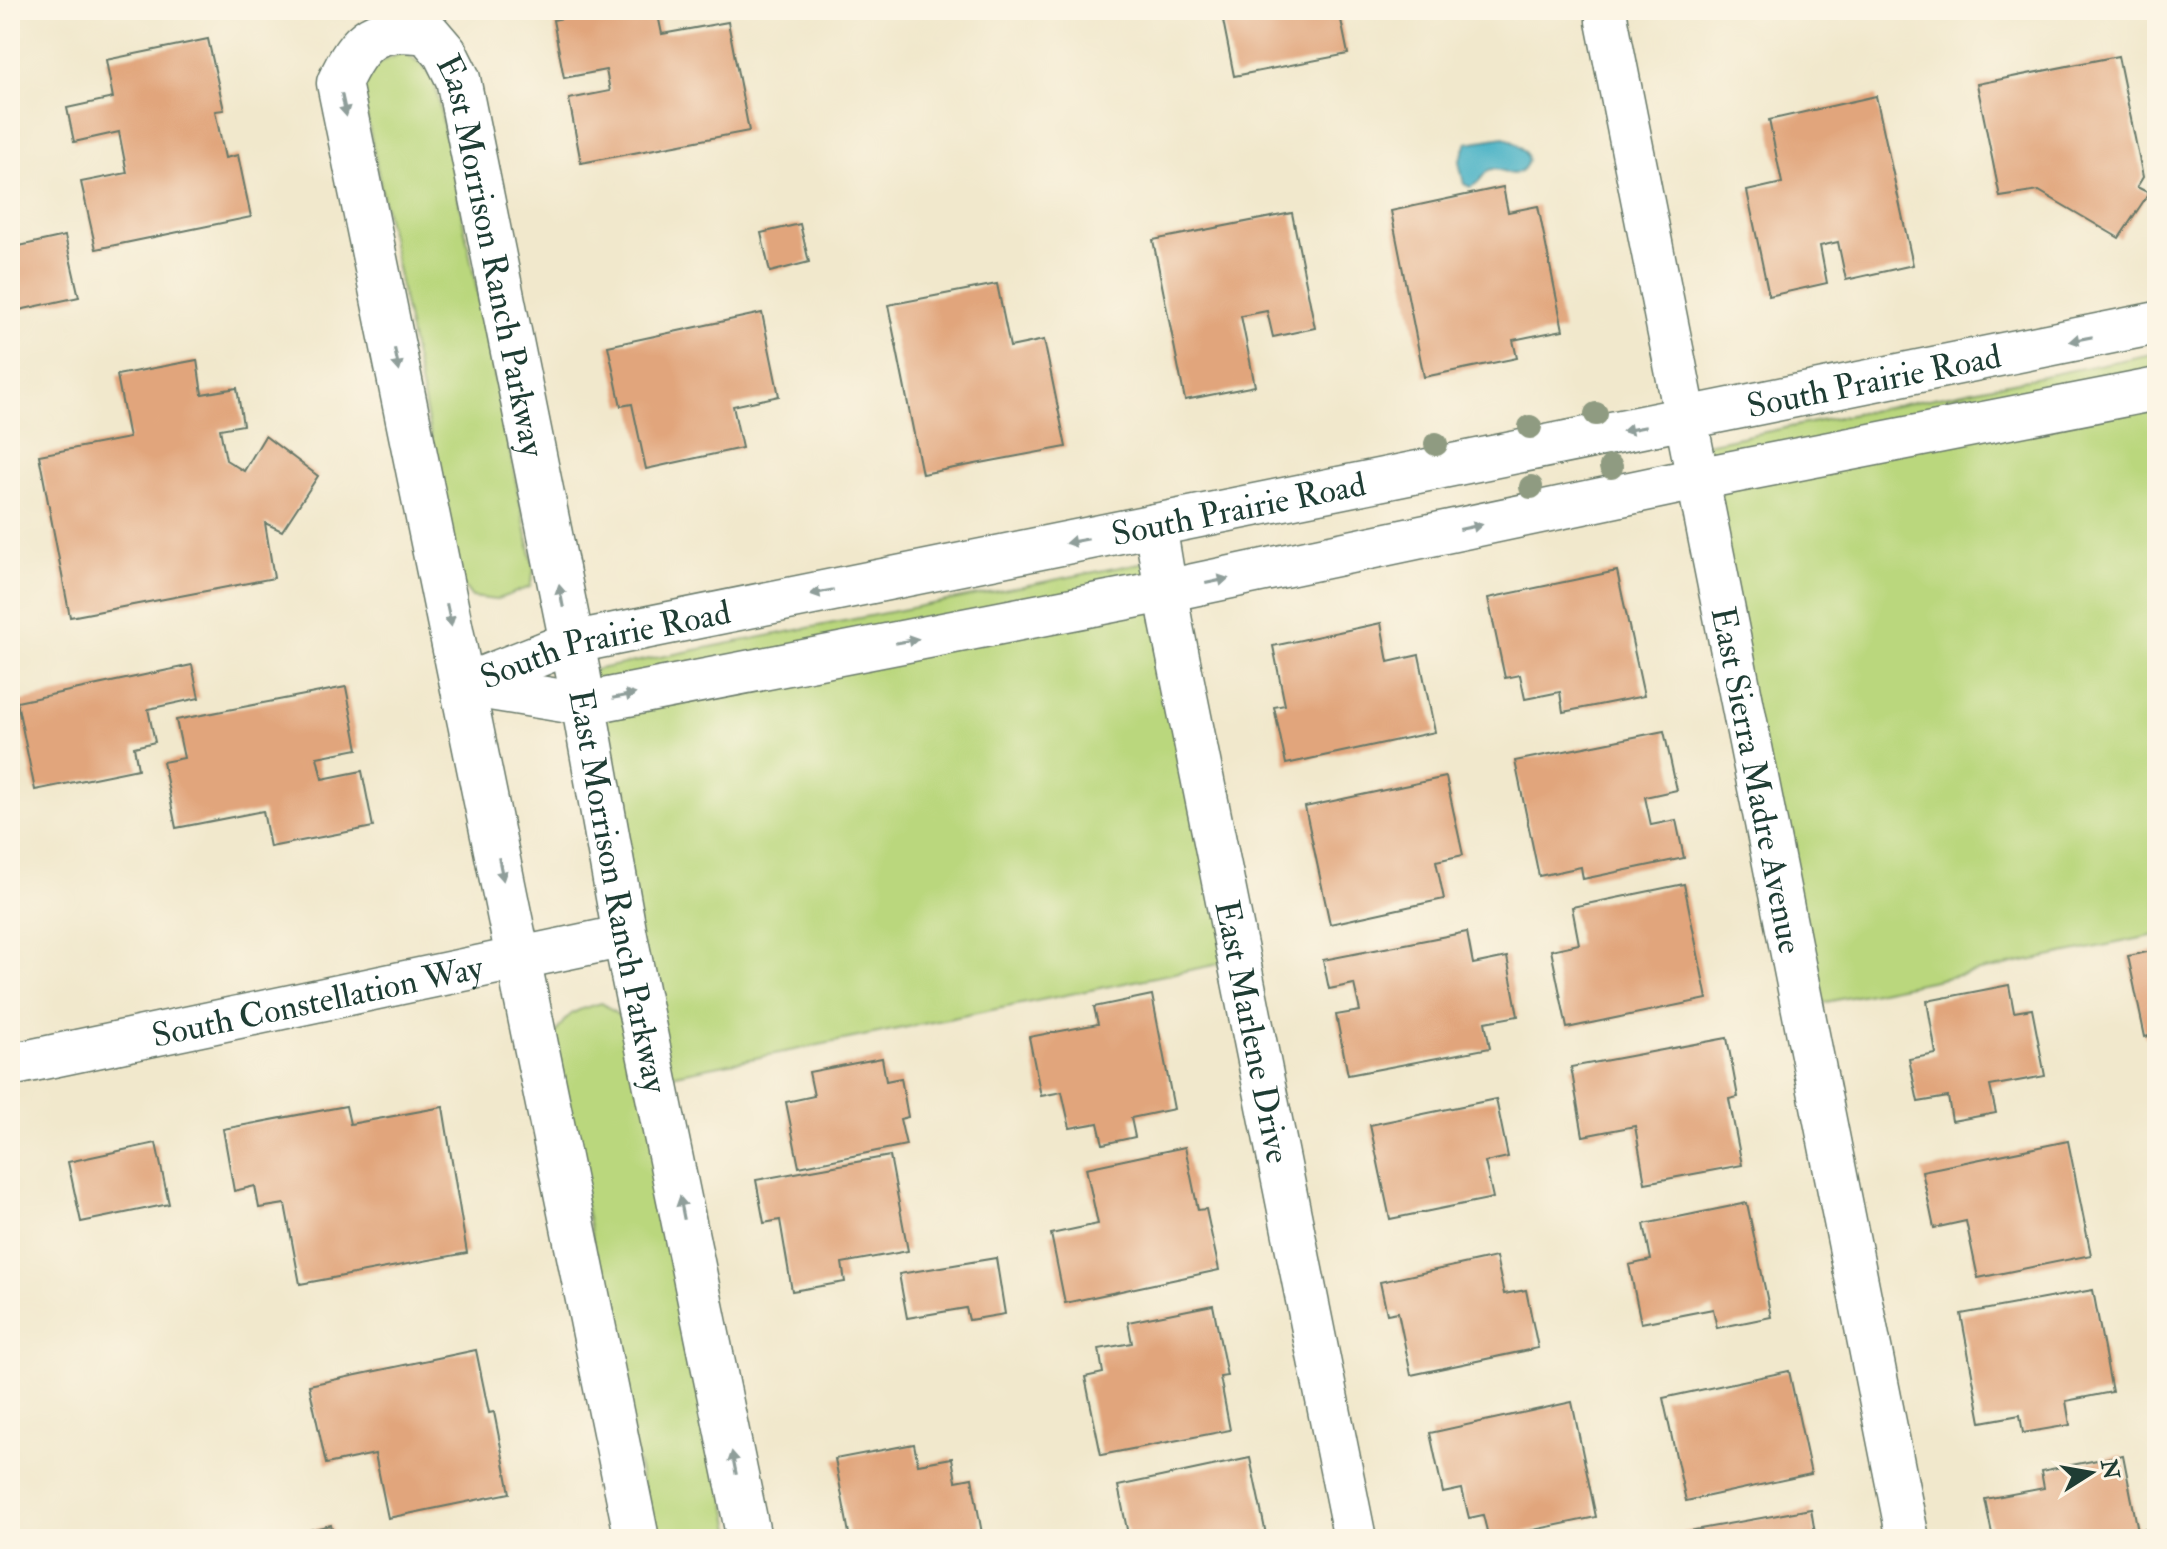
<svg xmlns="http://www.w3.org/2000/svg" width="2167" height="1549" font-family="'IM FELL Double Pica',serif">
<rect width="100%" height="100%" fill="#fcf5e5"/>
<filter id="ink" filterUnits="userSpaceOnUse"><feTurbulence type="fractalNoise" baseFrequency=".0125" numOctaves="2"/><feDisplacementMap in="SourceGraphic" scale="16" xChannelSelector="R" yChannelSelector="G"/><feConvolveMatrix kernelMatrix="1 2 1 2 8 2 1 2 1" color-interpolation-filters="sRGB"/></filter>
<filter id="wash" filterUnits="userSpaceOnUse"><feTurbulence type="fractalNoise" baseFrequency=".006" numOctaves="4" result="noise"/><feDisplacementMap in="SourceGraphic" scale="32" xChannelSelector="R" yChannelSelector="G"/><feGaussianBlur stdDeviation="1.8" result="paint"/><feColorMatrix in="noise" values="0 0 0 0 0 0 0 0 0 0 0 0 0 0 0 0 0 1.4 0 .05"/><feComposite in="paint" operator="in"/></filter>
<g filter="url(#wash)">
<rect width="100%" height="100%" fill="#f1e8cc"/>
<path fill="#bad77d" stroke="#6c8a58" stroke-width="2" d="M403,53L420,63L434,79L534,570L530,587L495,600L472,597L460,581L363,98C369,66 374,64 403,53Z
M2157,353V935L1801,1007L1691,447Z
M1161,559L1239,960L656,1078L578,673Z
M602,1003L631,1025L733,1539H653L552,1041C565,1014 573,1010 602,1003Z"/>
<path fill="#48b2c6" stroke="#34787d" stroke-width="2" d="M1504,137C1515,142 1537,156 1523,169C1521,171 1515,174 1512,174C1506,173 1499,168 1493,169C1483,169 1483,183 1470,187L1464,184L1459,162L1467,143Z"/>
<g id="blocks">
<path fill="#e1a57c" d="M602,10H657L662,34L728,22L749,131L581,163L569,99L610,91L606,70L564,78L553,20Z
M1221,10H1339L1348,54L1234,76Z
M208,39L224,110L215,111L225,158L238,155L251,217L96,249L81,182L127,173L119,132L74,142L67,108L113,98L106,60Z
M2118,56L2143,177L2137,187L2149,193L2119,238L2039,191L2000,197L1977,84Z
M1876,96L1913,265L1846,280L1838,242L1820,246L1827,283L1769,296L1747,191L1782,183L1769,120Z
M1503,187L1508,212L1538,206L1563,330L1513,340L1517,358L1424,377L1391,211Z
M1292,213L1315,328L1273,337L1267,311L1241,316L1255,386L1185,400L1153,240Z
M800,224L809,262L770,272L761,233Z
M65,236L79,297L10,312V248Z
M997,284L1010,347L1044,340L1066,447L922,474L888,305Z
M762,313L779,396L733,406L742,448L646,469L632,404L621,406L608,346Z
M197,360L202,394L237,388L243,425L220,429L226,460L244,471L265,436L318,476L282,531L265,523L274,578L70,617L39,455L129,438L117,375Z
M1617,571L1644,696L1563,712L1560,692L1525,699L1520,675L1505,678L1488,598Z
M1381,623L1388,662L1419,655L1435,732L1286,764L1274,707L1285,705L1273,646Z
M192,665L199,698L148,709L155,742L134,747L138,769L35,790L17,702Z
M346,687L358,749L317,757L322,779L362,771L373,827L270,847L263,811L176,828L163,762L184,758L176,720Z
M1664,731L1677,790L1645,797L1651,825L1676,820L1684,858L1583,879L1581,867L1539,876L1515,761Z
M1446,777L1463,855L1436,861L1444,899L1330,924L1305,807Z
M1684,884L1707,999L1567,1028L1551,950L1579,944L1572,907Z
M1467,932L1473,964L1507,957L1518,1016L1485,1022L1490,1048L1348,1075L1336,1015L1360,1011L1354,984L1329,989L1323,960Z
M2157,950V1034L2145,1037L2128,956Z
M2009,985L2014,1012L2032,1009L2045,1076L1990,1086L1996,1113L1952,1121L1948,1097L1918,1102L1909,1059L1936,1054L1927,1001Z
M1152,995L1174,1109L1131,1118L1135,1137L1103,1144L1098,1123L1070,1128L1062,1092L1041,1096L1029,1037L1098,1024L1094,1007Z
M1727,1038L1738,1097L1729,1099L1742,1165L1645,1183L1635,1126L1583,1136L1571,1067Z
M882,1058L886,1081L901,1078L908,1117L900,1119L906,1145L799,1167L786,1102L814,1096L809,1072Z
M1496,1099L1508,1157L1485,1162L1493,1198L1390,1219L1370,1125Z
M346,1106L350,1124L443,1107L467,1253L300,1284L285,1204L259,1208L255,1186L234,1191L223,1129Z
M2068,1141L2091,1255L1978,1278L1966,1221L1934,1228L1922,1171Z
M156,1143L169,1204L81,1222L68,1162Z
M1185,1147L1198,1210L1206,1209L1219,1270L1065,1303L1051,1234L1098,1224L1086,1168Z
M890,1156L908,1251L842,1263L845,1282L792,1291L780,1220L764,1223L756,1180Z
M1747,1203L1771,1317L1717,1328L1713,1309L1641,1323L1629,1265L1651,1260L1644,1224Z
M1496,1257L1504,1294L1526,1290L1538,1348L1411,1375L1398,1312L1387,1314L1380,1282Z
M996,1258L1005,1314L969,1320L966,1308L907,1318L899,1274Z
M2093,1290L2112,1392L2066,1401L2070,1425L2023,1433L2020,1415L1981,1422L1961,1314Z
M1213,1305L1227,1376L1220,1377L1230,1430L1101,1455L1085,1377L1103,1373L1099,1349L1132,1343L1128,1322Z
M476,1350L489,1413L494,1412L510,1493L388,1518L375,1454L326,1464L309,1385Z
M1789,1371L1811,1474L1686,1501L1663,1398Z
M1572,1402L1596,1517L1489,1539L1483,1515L1469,1518L1462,1489L1443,1493L1430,1433Z
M914,1444L918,1464L952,1458L956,1481L972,1478L983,1539H850L835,1459Z
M2123,1455L2138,1531L2151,1528L2154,1539H1993L1985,1499L2044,1488L2041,1471Z
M1250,1458L1267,1539H1129L1118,1486Z
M1811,1509L1816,1539H1684L1683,1532Z
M331,1525L334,1539H289L288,1535Z"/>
</g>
</g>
<g filter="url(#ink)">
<use href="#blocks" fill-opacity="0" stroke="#687969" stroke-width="2"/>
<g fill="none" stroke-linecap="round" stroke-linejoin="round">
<defs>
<g id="street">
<path id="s1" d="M1607,21L1908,1539"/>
<path id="s2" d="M1155,525L1171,622L1355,1539"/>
<path id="s3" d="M464,685L570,643L2157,323"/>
<path d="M465,685L582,704L1165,591L1697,479L2157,389"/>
<path id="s4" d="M10,1065L625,936"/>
</g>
<g id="secondary">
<path id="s5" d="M637,1539L339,83C360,37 376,25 427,32L445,53L458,79L578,673L625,936L749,1539"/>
</g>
</defs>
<use href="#street" stroke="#687969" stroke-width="45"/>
<use href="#secondary" stroke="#687969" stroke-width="47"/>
<use href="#street" stroke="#fff" stroke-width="42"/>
<use href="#secondary" stroke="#fff" stroke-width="44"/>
</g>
<g fill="#8f9b81">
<circle cx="1596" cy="414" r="12"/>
<circle cx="1530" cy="427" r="12"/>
<circle cx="1436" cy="444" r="12"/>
<circle cx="1611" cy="467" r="12"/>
<circle cx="1531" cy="487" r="12"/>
</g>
<defs><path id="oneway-solid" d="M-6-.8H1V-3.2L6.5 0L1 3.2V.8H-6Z" transform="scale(2)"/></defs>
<g fill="#8f9e9a">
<use href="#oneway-solid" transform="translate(344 105) rotate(78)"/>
<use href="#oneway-solid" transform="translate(2081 339) rotate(169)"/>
<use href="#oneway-solid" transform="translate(397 360) rotate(78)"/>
<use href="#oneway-solid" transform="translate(1634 429) rotate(169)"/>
<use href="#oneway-solid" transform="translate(1471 527) rotate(-12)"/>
<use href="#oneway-solid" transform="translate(1077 541) rotate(169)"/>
<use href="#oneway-solid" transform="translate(1217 581) rotate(-12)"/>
<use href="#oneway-solid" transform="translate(822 592) rotate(169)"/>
<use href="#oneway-solid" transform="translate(561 596) rotate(-101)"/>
<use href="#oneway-solid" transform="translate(449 615) rotate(78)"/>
<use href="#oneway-solid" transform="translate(907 641) rotate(-11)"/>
<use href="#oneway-solid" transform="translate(624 696) rotate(-11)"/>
<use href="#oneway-solid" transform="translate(501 869) rotate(79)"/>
<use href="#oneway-solid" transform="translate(682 1208) rotate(-101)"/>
<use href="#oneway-solid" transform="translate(734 1463) rotate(-101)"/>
</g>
</g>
<g text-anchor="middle" stroke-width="6" stroke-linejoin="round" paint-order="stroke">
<g font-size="34" fill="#1f3d34" stroke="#fcf5e5">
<text dy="12" stroke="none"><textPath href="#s5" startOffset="1836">East Morrison Ranch Parkway</textPath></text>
<text dy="12" stroke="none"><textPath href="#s3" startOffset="1444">South Prairie Road</textPath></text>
<text dy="12" stroke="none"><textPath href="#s3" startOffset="796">South Prairie Road</textPath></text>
<text dy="12" stroke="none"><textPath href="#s3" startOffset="148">South Prairie Road</textPath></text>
<text dy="12" stroke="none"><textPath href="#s1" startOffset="774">East Sierra Madre Avenue</textPath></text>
<text dy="12" stroke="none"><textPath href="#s5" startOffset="2484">East Morrison Ranch Parkway</textPath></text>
<text dy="12" stroke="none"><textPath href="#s4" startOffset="314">South Constellation Way</textPath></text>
<text dy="12" stroke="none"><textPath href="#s2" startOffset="516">East Marlene Drive</textPath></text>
</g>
</g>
<rect width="2167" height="1549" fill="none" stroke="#fcf5e5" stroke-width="40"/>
<g transform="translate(2091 1473) rotate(79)" stroke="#fcf5e5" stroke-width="6" paint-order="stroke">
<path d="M0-6L14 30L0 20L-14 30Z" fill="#1f3d34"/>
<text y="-12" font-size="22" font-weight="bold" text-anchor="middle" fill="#1f3d34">N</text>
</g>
</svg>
